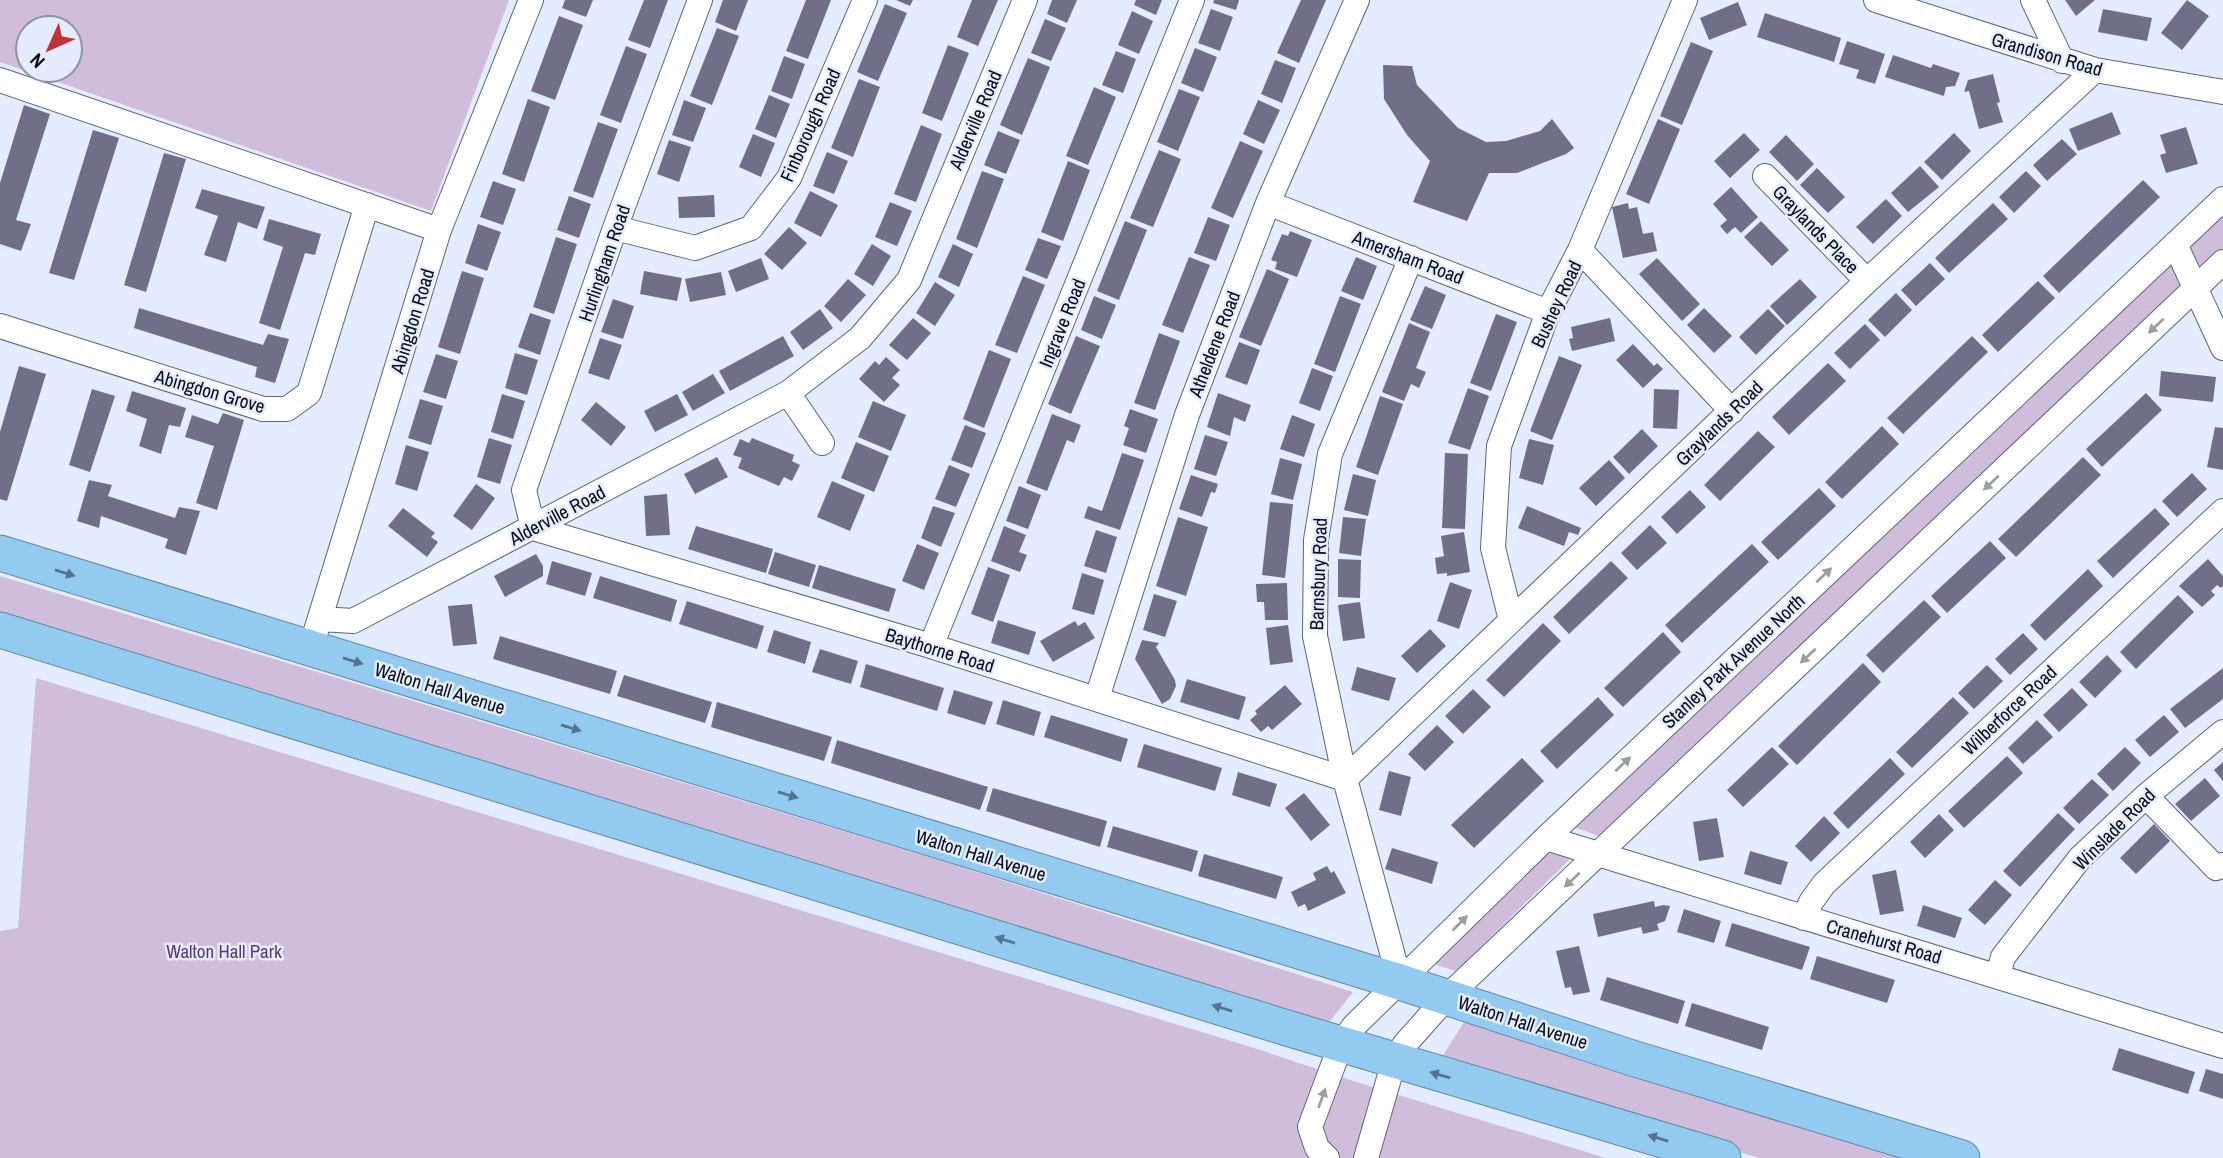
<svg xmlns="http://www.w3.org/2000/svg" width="2223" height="1158" font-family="'Archivo Narrow',sans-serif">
<rect width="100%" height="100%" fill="#e4edff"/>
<path fill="#d0bddc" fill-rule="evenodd" d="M0,0H509L431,211L0,62ZM28,28H70V70H28Z
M2223,215V248L2201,269L2188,249Z
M2170,263L2183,286L1599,836L1573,827Z
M0,576L945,862L1353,992L1327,1025L0,615Z
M36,678L1261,1050C1375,1090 1491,1122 1606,1158H0V931L18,928Z
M1547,848L1571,858L1456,971L1434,964Z
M1466,1019L1909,1158H1759L1440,1060Z"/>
<path fill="#706e89" d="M565,0H593L586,17L562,8Z
M644,0H668L650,48L628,40Z
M723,0H748L736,31L715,22Z
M806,0H831L808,59L786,51Z
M896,0H913L910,6Z
M972,0H998L978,46L957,37Z
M1052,0H1077L1067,23L1047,14Z
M1136,0H1162L1156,15L1134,5Z
M1214,0H1239L1236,10L1213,3Z
M1301,0H1326L1299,63L1277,53Z
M2065,0H2095L2076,16Z
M2187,0L2209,16L2182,50L2161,33Z
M1738,2L1747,25L1709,40L1700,18Z
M885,4L907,13L878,81L857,72Z
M1211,9L1233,17L1220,51L1198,43Z
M2103,9L2152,18L2147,41L2098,32Z
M1132,11L1153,21L1139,54L1118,45Z
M1765,13L1841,38L1834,62L1757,37Z
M559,16L583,25L555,100L531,91Z
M1045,19L1066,28L1051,61L1031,53Z
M717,28L739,36L712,105L690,96Z
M1847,41L1885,54L1875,84L1856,78L1859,70L1839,64Z
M1691,42L1713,51L1682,125L1660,116Z
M948,45L969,53L942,121L922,113Z
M626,46L647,54L621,123L600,115Z
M1195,48L1217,57L1203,92L1181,83Z
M1116,51L1136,59L1123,93L1102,85Z
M1893,55L1931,68L1933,64L1960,73L1955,86L1946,87L1944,96L1885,77Z
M784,56L805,64L792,99L771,91Z
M1028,58L1050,67L1022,135L1000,125Z
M1275,60L1296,68L1282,103L1261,94Z
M1383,65L1412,66L1417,85L1458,128L1486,142L1506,141L1540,131L1552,119L1574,148L1566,154L1517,173H1489L1467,221L1413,202L1430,161L1407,135L1384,99Z
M1993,74L2000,102L1997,103L2003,122L1979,129L1969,91L1964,92L1968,80Z
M859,79L880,87L853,157L831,148Z
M1094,87L1116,97L1088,165L1066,156Z
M1179,89L1200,97L1178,151L1157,142Z
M769,95L790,104L776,138L755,129Z
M528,99L550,107L524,182L502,174Z
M684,100L706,108L693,142L672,135Z
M1258,100L1280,110L1264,144L1243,134Z
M24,105L50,114L16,220L31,224L21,251L0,244V183Z
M2112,112L2121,134L2078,151L2069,129Z
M1658,119L1680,129L1649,204L1626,194Z
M598,122L618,129L593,198L573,191Z
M921,125L942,134L916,202L894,194Z
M2186,127L2198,164L2166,173L2160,155L2166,153L2160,135Z
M93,130L119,138L74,280L49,273Z
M998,131L1020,140L1006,174L984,165Z
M1744,133L1760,150L1730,178L1714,161Z
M1954,133L1971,151L1942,180L1924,162Z
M753,134L775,143L761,177L739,167Z
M1786,135L1814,164L1797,181L1769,152Z
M2062,139L2077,154L2047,181L2033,165Z
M669,140L691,147L679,182L657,174Z
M1240,141L1263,151L1233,218L1211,208Z
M1159,150L1181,159L1153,227L1130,218Z
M827,152L848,161L834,194L813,186Z
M164,153L186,159L146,292L124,285Z
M1068,161L1090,170L1063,241L1041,232Z
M1920,166L1939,187L1908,212L1891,193Z
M1817,168L1845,197L1828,213L1800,185Z
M982,171L1004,179L977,248L956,239Z
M2026,171L2041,186L2014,213L1999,197Z
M2143,180L2160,197L2059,293L2043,276Z
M493,181L516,189L503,225L480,217Z
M1731,187L1758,217L1741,233L1735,227L1727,234L1720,226L1727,220L1713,204Z
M202,189L265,207L257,229L238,222L226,262L204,255L218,216L195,208Z
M810,191L838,205L821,237L794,223Z
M714,195L715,217L679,218L678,197Z
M569,196L591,204L579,238L557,230Z
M1886,199L1902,216L1873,244L1856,227Z
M890,202L912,211L897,246L875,237Z
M1628,203L1629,209L1637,207L1643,234L1653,232L1657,251L1623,258L1612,207Z
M1993,203L2008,219L1949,273L1935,258Z
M1208,217L1230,225L1216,261L1194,253Z
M269,219L321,234L315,255L305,253L280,330L259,323L283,247L263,240Z
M1125,221L1147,230L1119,300L1097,291Z
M1761,221L1789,250L1772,266L1744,237Z
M478,224L501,232L487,271L465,263Z
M789,227L807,243L782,270L764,254Z
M1290,231L1312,240L1297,277L1275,269L1277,262L1271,260L1282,234L1288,236Z
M556,237L577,244L554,314L533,307Z
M1038,238L1061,246L1047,279L1025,270Z
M872,244L891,256L873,286L854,274Z
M953,244L973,254L959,287L938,277Z
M1189,257L1210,265L1183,333L1162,325Z
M1356,257L1377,266L1363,300L1341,291Z
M761,258L769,279L736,292L728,271Z
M1657,258L1700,304L1682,321L1639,274Z
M1930,263L1945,279L1916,306L1901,290Z
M1267,269L1289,279L1261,346L1239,337Z
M462,271L484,278L460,354L438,347Z
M644,271L682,278L677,301L640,294Z
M721,272L726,295L690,302L685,279Z
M1023,276L1045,285L1017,353L995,345Z
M848,279L866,295L841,322L824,306Z
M1800,279L1817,297L1787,325L1770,306Z
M2038,281L2055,298L1998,352L1982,335Z
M935,282L955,295L935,326L916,313Z
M1425,286L1446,295L1432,329L1410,320Z
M1896,293L1912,310L1885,337L1868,320Z
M1094,296L1116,305L1102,339L1081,330Z
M1340,296L1361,304L1335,372L1314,364Z
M613,299L634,306L623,339L601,332Z
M139,308L263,345L268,334L289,339L275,383L255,377L257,367L134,328Z
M1704,308L1732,336L1714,353L1687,325Z
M820,309L833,328L803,350L790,332Z
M1768,309L1785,326L1756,355L1739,337Z
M530,313L551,320L540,355L518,347Z
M1496,314L1517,322L1491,391L1470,383Z
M913,318L931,333L907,360L889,345Z
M1610,318L1615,341L1572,351L1569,339L1573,338L1571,327Z
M1409,323L1430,332L1416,368L1426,372L1419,388L1411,384L1404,401L1382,392Z
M1865,324L1880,340L1850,369L1834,353Z
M1159,333L1180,341L1155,410L1134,403Z
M783,336L794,356L730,391L719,371Z
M1076,336L1100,346L1071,414L1048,404Z
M1972,336L1988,352L1903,434L1887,418Z
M600,338L622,345L609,380L588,373Z
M1239,342L1260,350L1247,385L1225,377Z
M1633,344L1654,366L1657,363L1663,369L1643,388L1616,360Z
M989,350L1011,359L984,428L963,419Z
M515,353L538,360L527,395L505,388Z
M436,354L458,361L446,399L423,392Z
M1559,356L1582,365L1552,440L1530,431Z
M886,357L900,370L892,378L900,385L884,402L859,379L875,361L879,365Z
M1828,363L1846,381L1789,435L1772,417Z
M19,366L46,374L7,501L0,499V432Z
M1312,368L1333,376L1320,411L1299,403Z
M2161,371L2216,377L2213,402L2159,396Z
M713,374L725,393L693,411L682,392Z
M1468,388L1489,396L1470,450L1448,443Z
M92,389L115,396L90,472L69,465Z
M1654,389L1679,390L1677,429L1653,428Z
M132,391L186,408L180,427L169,425L161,454L139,446L147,419L126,411Z
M1218,393L1251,405L1245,422L1234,417L1230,436L1207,427Z
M2146,393L2162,410L2102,467L2086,449Z
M502,394L525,401L513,439L491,432Z
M677,394L688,415L655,432L644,411Z
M1380,396L1403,404L1378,475L1356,467Z
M420,399L443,406L431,445L408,438Z
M873,401L906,415L891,451L858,437Z
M596,402L626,427L611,446L581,420Z
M1130,409L1158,419L1146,453L1123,445L1129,428L1124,426Z
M223,413L244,420L217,510L196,503L214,446L185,437L192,415L218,424Z
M1052,414L1081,425L1074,443L1067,440L1047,491L1026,483Z
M1292,415L1315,424L1304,457L1280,449Z
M965,425L986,433L972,468L951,460Z
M1882,426L1899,444L1842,499L1825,482Z
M2215,427L2223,428V470L2207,467Z
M1642,429L1658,446L1629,474L1613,457Z
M1758,431L1775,447L1720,501L1704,485Z
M1205,435L1228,442L1216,476L1194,469Z
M489,438L512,445L500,484L477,477Z
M752,438L794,455L792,461L800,465L792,481L784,477L779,486L738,468L742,458L733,455L740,439L749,443Z
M1529,439L1554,445L1543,485L1519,478Z
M856,442L889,456L874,492L841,478Z
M406,445L429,452L417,491L395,484Z
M1122,453L1144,460L1120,530L1084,518L1088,506L1102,511Z
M1445,453L1468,454L1465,529L1442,528Z
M717,457L728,477L695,494L684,474Z
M2083,457L2101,475L2016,557L1998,539Z
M1280,458L1302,464L1293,500L1271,494Z
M1609,460L1625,478L1596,506L1579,488Z
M949,465L970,474L956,507L935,499Z
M2192,473L2207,489L2177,517L2162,501Z
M1353,474L1376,480L1368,516L1344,510Z
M1191,475L1218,484L1215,493L1211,492L1202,517L1179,509Z
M89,480L112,485L108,496L175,518L179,507L200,511L186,555L165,548L168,539L101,516L99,528L77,521Z
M832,481L865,495L850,531L817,517Z
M476,484L495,498L472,530L453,516Z
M1019,486L1041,495L1028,529L1006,521Z
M1819,488L1836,506L1778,560L1761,542Z
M1690,490L1706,507L1677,534L1661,517Z
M667,494L670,535L646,536L644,496Z
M1270,502L1293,504L1285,578L1262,575Z
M933,506L955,513L941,547L921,538Z
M1527,506L1581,528L1578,535L1569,532L1564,546L1518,528Z
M403,508L435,533L431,537L438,542L427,557L388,526Z
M2155,508L2170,524L2113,578L2097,561Z
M1178,517L1208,527L1186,596L1156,586Z
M1343,517L1366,519L1361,556L1339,553Z
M1650,525L1667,543L1637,570L1621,553Z
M696,526L773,549L766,573L688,549Z
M1004,526L1026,535L1019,552L1027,555L1020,572L991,561Z
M1096,530L1117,537L1106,573L1084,566Z
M1464,532L1470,572L1447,576V573L1437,574L1435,558L1444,556L1441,536Z
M1990,541L2006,558L1947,613L1931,596Z
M917,544L939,553L924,590L902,581Z
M1752,544L1769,562L1682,643L1665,625Z
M775,552L816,565L809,587L768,574Z
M536,554L543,566V576L505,597L494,576Z
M1338,559L1361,560L1360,598L1338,597Z
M2208,559L2223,576V586L2221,588L2217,585L2211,591L2215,595L2202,607L2179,586Z
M552,561L592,573L585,596L546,584Z
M1611,561L1628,578L1569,634L1553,617Z
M819,565L896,589L889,612L812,588Z
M988,567L1010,575L993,622L971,614Z
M2088,569L2103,586L2045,641L2030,625Z
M1082,573L1104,580L1094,615L1072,609Z
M600,576L677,600L671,622L593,598Z
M1450,582L1472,590L1459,629L1437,621Z
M1287,583L1288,620H1265L1264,602H1257L1256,584Z
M1154,594L1177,601L1165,637L1143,630Z
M2178,595L2194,612L2136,669L2120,652Z
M1924,600L1941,617L1883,673L1866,655Z
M687,601L764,626L757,649L679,624Z
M1360,602L1365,638L1343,641L1338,605Z
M472,604L477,644L453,646L448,606Z
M998,620L1036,632L1029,655L991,643Z
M1075,621L1078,626L1085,622L1095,638L1053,662L1040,641Z
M1543,623L1561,641L1504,697L1486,680Z
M1288,625L1293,662L1270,665L1266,628Z
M1430,629L1446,646L1417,673L1401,656Z
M774,630L811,642L805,664L767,652Z
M1663,632L1681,652L1623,707L1604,688Z
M2023,633L2038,649L2010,675L1995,659Z
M500,636L617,671L610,694L493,659Z
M1142,640L1159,643L1156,647L1175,680L1176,686L1170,699L1162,704L1135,659Z
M820,649L858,661L851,684L812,672Z
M2107,655L2122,671L2095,698L2079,682Z
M1863,663L1881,682L1797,765L1778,746Z
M866,664L944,688L937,711L860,687Z
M1987,665L2003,681L1974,709L1958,693Z
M1357,667L1396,678L1389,701L1351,690Z
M2223,668V699L2185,728L2170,709Z
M624,675L712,702L705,723L617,696Z
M1187,679L1246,697L1239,720L1180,702Z
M1285,685L1302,704L1272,730L1268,726L1261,732L1250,720L1257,714L1255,711Z
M2072,688L2088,705L2059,732L2043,715Z
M1473,689L1491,707L1463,734L1445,716Z
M954,690L993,702L985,725L947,713Z
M1598,697L1614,715L1557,769L1540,751Z
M1953,697L1969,713L1912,768L1896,752Z
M1003,700L1041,712L1034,736L996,724Z
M717,702L832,737L824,761L711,727Z
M1051,715L1128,739L1121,762L1044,737Z
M2164,715L2179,732L2150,757L2135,740Z
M2037,720L2053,737L2023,764L2008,748Z
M1437,725L1454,742L1425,771L1408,754Z
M837,740L988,787L980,810L831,763Z
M1144,744L1222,768L1215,791L1137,767Z
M1772,747L1789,764L1743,807L1727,790Z
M2125,747L2141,763L2113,791L2097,774Z
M2007,756L2023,773L1964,828L1948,811Z
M1522,758L1544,781L1474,848L1451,825Z
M1890,758L1905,774L1848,829L1833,813Z
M2223,762V781L2214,770Z
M1389,771L1411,777L1401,816L1379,810Z
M1238,772L1277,784L1270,807L1232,795Z
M2205,778L2220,796L2191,821L2175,804Z
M2092,779L2109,795L2079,824L2063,808Z
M993,788L1107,821L1100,847L986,811Z
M1304,793L1330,825L1311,841L1285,808Z
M2058,813L2075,829L2020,887L2003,871Z
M1939,814L1954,830L1925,858L1910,842Z
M1824,816L1840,833L1811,862L1795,846Z
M1717,818L1724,857L1699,861L1693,822Z
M2154,824L2170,841L2136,874L2120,858Z
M1113,826L1198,851L1192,872L1107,847Z
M1392,848L1438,862L1432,884L1385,869Z
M1750,851L1788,862L1781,885L1744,874Z
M1204,854L1283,877L1276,899L1198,876Z
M1327,866L1331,873L1334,871L1346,893L1308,911L1305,904L1298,907L1291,892L1316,880L1313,873Z
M1896,870L1904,911L1880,915L1872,875Z
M1995,880L2012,895L1985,925L1968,910Z
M1654,901L1655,907L1663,905L1670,906L1665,921L1657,924L1659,930L1643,934L1641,927L1598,937L1593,914Z
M1923,905L1962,918L1955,938L1917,926Z
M1684,909L1721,921L1714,943L1677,932Z
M1732,923L1810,947L1802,970L1725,946Z
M1579,946L1590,992L1573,995L1571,987L1565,988L1556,951Z
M1817,956L1895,980L1887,1003L1810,979Z
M1607,977L1685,1001L1678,1024L1600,1000Z
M1692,1003L1769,1027L1762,1050L1685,1026Z
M2119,1048L2195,1072L2188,1094L2112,1070Z
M2206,1069L2223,1074V1099L2199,1091Z"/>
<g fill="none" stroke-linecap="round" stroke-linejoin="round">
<defs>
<path id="minor" d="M700,0L615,228L524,490L533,528L931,646L1345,779L1867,281L2095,70
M1876,0L2095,70L2223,92
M2033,0L2062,61
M0,80L439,230
M1765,176L1867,281
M1268,203L1548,312
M615,228L695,248L751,228L789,178L865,0
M2175,244L2223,348
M1580,250L1732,411
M0,326L263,409H287L309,393L367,205
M788,393L822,443
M321,619L353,621L788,393L860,338L909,280L1025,0
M1511,620L1493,548L1499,446L1548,312L1580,250L1685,0
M315,634L439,230L531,0
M931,646L1192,0
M1097,698L1187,415L1268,203L1357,0
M2146,796L2216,868L2223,865
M1546,838L2223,1046
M1804,918L1811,902L1824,884L2223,511
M1998,975L2003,957L2080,858L2146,796L2223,732
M1400,982L1345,779L1315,636L1316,540L1330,454L1411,258
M1327,1158L1317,1148L1310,1127L1341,1044L1354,1026L1546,838L2223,199
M1366,1158L1394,1061L1405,1044L1447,997L2223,262"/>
<path id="highway" d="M0,553L1400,982L1629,1057L1962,1158
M0,630L1287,1028L1723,1158"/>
</defs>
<use href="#minor" stroke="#59667f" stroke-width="26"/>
<use href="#highway" stroke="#6288a3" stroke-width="37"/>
<use href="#minor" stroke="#fff" stroke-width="24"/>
<use href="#highway" stroke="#93caf0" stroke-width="35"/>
</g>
<defs><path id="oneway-solid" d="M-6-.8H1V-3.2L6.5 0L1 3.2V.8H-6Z" transform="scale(1.75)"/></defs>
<g fill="#9c9ea1">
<use href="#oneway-solid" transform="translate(2156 326) rotate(137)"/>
<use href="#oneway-solid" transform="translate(1991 483) rotate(137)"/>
<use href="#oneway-solid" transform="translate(1824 575) rotate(-43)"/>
<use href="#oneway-solid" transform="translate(1808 656) rotate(137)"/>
<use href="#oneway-solid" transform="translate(1623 764) rotate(-43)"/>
<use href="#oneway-solid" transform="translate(1572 880) rotate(137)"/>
<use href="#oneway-solid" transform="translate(1460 923) rotate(-45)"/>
<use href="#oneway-solid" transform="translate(1322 1098) rotate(-70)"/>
</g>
<g fill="#54748d">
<use href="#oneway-solid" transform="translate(65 573) rotate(17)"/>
<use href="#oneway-solid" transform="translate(353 661) rotate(17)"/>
<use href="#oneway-solid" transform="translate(571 728) rotate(17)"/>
<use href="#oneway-solid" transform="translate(788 795) rotate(17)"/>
<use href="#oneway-solid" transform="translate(1005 940) rotate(-163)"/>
<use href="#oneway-solid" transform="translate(1222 1008) rotate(-163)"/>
<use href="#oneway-solid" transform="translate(1440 1075) rotate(-164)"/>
<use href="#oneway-solid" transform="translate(1658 1138) rotate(-163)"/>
</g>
<g text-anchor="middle" stroke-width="5" stroke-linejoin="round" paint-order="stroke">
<g font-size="19" fill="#080c15" stroke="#e4edff">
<text transform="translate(2047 54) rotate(16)" y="7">Grandison Road</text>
<text transform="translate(975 120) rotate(-67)" y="7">Alderville Road</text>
<text transform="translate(810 125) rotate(-66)" y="7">Finborough Road</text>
<text transform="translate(1816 229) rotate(46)" y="7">Graylands Place</text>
<text transform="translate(1408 257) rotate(21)" y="7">Amersham Road</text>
<text transform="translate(604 263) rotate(-71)" y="7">Hurlingham Road</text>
<text transform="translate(1556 304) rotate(-65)" y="7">Bushey Road</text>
<text transform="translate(412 321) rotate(-73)" y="7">Abingdon Road</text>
<text transform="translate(1062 323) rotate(-68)" y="7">Ingrave Road</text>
<text transform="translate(1214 344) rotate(-69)" y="7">Atheldene Road</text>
<text transform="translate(210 391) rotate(16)" y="7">Abingdon Grove</text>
<text transform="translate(1719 423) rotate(-44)" y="7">Graylands Road</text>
<text transform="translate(557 515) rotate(-28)" y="7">Alderville Road</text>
<text transform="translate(1318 574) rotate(-88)" y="7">Barnsbury Road</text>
<text transform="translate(940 650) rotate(17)" y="7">Baythorne Road</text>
<text transform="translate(1733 661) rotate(-43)" y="7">Stanley Park Avenue North</text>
<text transform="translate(440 688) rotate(17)" y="7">Walton Hall Avenue</text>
<text transform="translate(2009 710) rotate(-43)" y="7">Wilberforce Road</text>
<text transform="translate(2114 829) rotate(-45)" y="7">Winslade Road</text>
<text transform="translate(981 855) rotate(17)" y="7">Walton Hall Avenue</text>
<text transform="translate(1884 941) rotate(16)" y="7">Cranehurst Road</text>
<text transform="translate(1523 1022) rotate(18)" y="7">Walton Hall Avenue</text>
</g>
<g font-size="19" fill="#5e3a73" stroke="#e4edff">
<text x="224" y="958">Walton Hall Park</text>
</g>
</g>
<g transform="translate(49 49) rotate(225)"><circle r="33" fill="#e4edff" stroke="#8c93a1" stroke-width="2"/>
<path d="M0-5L12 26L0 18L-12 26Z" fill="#c13236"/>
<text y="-10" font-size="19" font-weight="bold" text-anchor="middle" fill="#080c15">N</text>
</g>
</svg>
